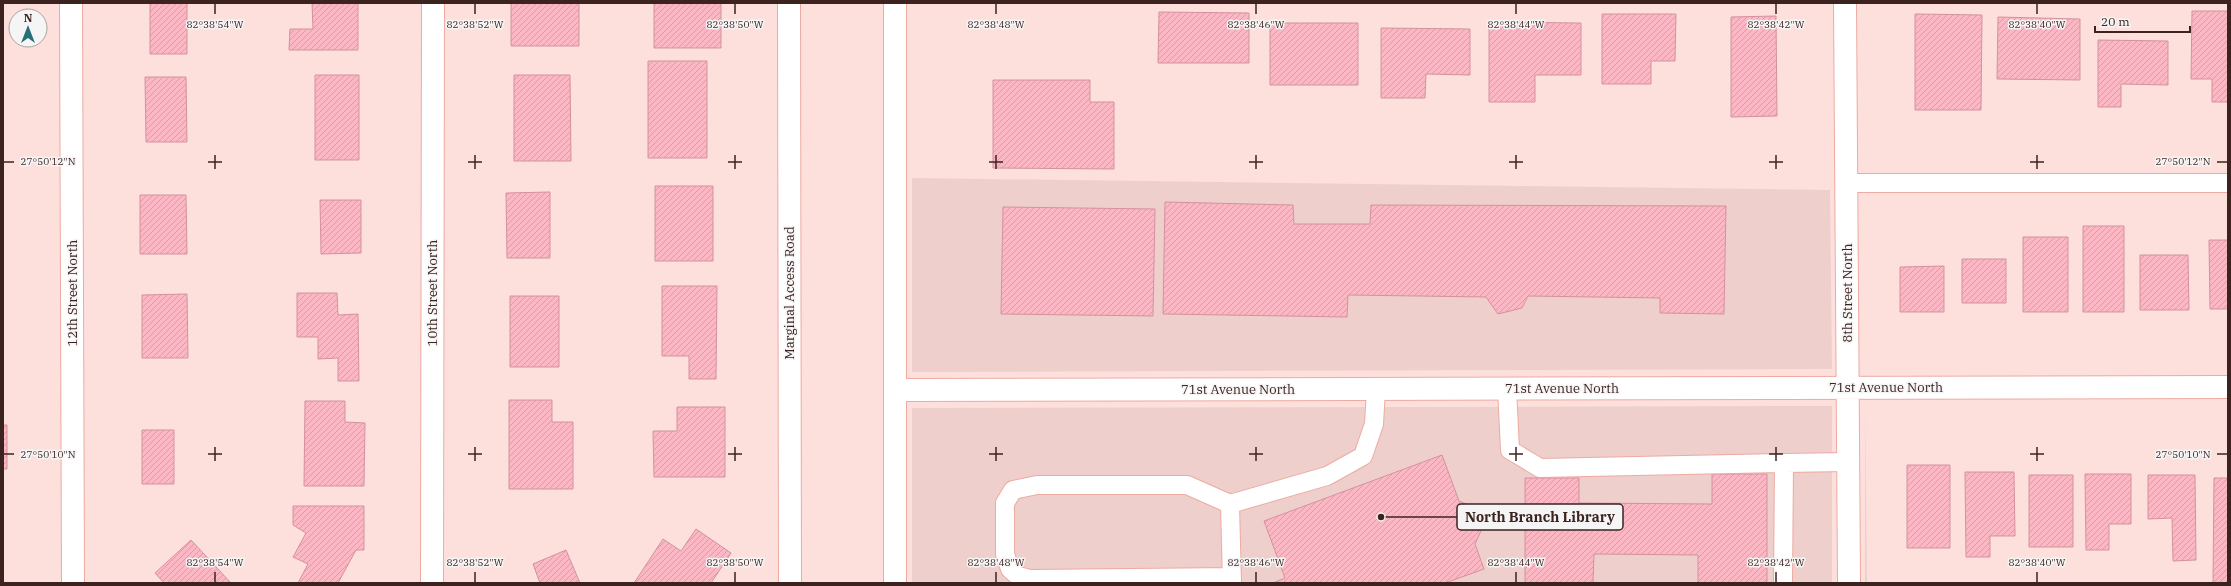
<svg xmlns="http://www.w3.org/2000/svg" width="2231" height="586" font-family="'IBM Plex Serif',serif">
<defs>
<pattern id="building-hatch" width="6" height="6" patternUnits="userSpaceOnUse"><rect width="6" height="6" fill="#fbb7c3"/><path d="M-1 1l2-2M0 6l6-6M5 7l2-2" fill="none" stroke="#d89da7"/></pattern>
</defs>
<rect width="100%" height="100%" fill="#fde0dc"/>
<path fill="#efcfcb" d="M912,178L1830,190L1832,369L912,372Z
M1832,406V583H912V408Z
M1865,406L1867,583H1865Z"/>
<path fill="url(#building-hatch)" stroke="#d3929e" d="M150,3H187V54H150Z
M312,3H358V50H289L290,29H313Z
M511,3H579V46H511Z
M654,3H721V48H654Z
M2192,11H2228V102H2212V79H2191Z
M1159,12L1249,13V63H1158Z
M1602,14H1676L1675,61H1651V84H1602Z
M1915,14L1982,15L1981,110H1915Z
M1776,16L1777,116L1731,117V17Z
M1998,17L2080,19V80L1997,79Z
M1489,22L1581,23V75H1535V102H1489Z
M1270,23H1358V85H1270Z
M1381,28L1470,29V75L1426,74L1425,98H1381Z
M2098,40L2168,41V85L2121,84V107H2098Z
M648,61H707V158H648Z
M315,75H359V160H315Z
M514,75H570L571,161H514Z
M145,77H186L187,142H146Z
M993,80H1090V102H1114V169L993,168Z
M655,186H713V261H655Z
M550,192V258H507L506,193Z
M140,195H186L187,254H140Z
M320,200H361V253L321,254Z
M1165,202L1293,205L1294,224H1370L1371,205L1726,206L1724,314L1660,313V298L1528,296L1522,308L1498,314L1486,297L1348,295L1347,317L1163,314Z
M1003,207L1155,209L1153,316L1001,314Z
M2083,226H2124V312H2083Z
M2023,237H2068V312H2023Z
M2209,240H2228V309H2210Z
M2140,255H2188L2189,310H2140Z
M1962,259H2006V303H1962Z
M1944,266V312H1900V267Z
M662,286H717L716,379H689V356H662Z
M297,293H337L338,315L358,314L359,381H338V358L318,359V337H297Z
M187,294L188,358H142V295Z
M510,296H559V367H510Z
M509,400H552V422H573V489H509Z
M305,401H345V422L365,423L364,486H304Z
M677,407H725V477H654L653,431H677Z
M3,425H7V469H3Z
M142,430H174V484H142Z
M1442,455L1459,501L1489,513L1475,544L1484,569L1445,583H1273L1285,578L1264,521Z
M1907,465H1950V548H1907Z
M1965,472H2014L2015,536H1990V557H1966Z
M1712,474H1767V583H1698V555L1594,554L1593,583H1525V478H1579V503L1712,504Z
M2085,474H2131V524H2109V550H2086Z
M2029,475H2073V547H2029Z
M2148,475H2195L2196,560L2173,561L2172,518L2148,519Z
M2214,478H2228V583H2213Z
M293,506H364V550H356L338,583H298L308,564L293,557L306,533L293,525Z
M696,529L731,553L711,583H634L663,539L681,551Z
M191,540L231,583H164L155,573Z
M566,550L580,583H540L533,564Z"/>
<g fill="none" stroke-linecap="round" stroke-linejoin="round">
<defs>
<path id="lane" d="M1847,183H2228
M1507,388L1510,450L1540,468L1784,463L1783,583
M1784,463L1848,462
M1230,504L1187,485H1037L1013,490L1005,503V554L1010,569L1018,576L1030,579L1232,577
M1232,583L1230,504L1327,476L1363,456L1374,424L1376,389"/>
<path id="street" d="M71,3L73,583
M789,3L790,583
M1845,3L1849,583
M896,390L2228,387
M432,583L433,3"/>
<path id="secondary" d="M895,3V583"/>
</defs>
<use href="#lane" stroke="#edaaa1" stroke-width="20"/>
<use href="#street" stroke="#edaaa1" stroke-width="24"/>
<use href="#secondary" stroke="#edaaa1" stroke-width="24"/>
<use href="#lane" stroke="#fff" stroke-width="18"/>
<use href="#street" stroke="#fff" stroke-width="22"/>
<use href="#secondary" stroke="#fff" stroke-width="22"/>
</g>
<path fill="none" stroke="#3d2320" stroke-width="1.5" d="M215,4V14M475,4V14M735,4V14M996,4V14M1256,4V14M1516,4V14M1776,4V14M2037,4V14M215,155V169M475,155V169M735,155V169M996,155V169M1256,155V169M1516,155V169M1776,155V169M2037,155V169M4,162H14M208,162H222M468,162H482M728,162H742M989,162H1003M1249,162H1263M1509,162H1523M1769,162H1783M2030,162H2044M2217,162H2227M215,447V461M475,447V461M735,447V461M996,447V461M1256,447V461M1516,447V461M1776,447V461M2037,447V461M4,454H14M208,454H222M468,454H482M728,454H742M989,454H1003M1249,454H1263M1509,454H1523M1769,454H1783M2030,454H2044M2217,454H2227M215,572V582M475,572V582M735,572V582M996,572V582M1256,572V582M1516,572V582M1776,572V582M2037,572V582"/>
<g text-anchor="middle" stroke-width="3" stroke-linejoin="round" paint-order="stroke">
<g font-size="13" fill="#3d2320" stroke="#f5f5f5">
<text transform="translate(72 293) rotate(-90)" y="5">12th Street North</text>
<text transform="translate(432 293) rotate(-90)" y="5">10th Street North</text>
<text transform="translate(789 293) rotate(-90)" y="5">Marginal Access Road</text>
<text transform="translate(1847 293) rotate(-90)" y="5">8th Street North</text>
<text x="1886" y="392">71st Avenue North</text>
<text x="1562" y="393">71st Avenue North</text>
<text x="1238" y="394">71st Avenue North</text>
</g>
</g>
<g font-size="10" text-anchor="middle" fill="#3d2320" stroke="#f5f5f5" stroke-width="3" stroke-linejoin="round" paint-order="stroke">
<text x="215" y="28">82°38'54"W</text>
<text x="475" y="28">82°38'52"W</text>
<text x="735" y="28">82°38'50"W</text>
<text x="996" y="28">82°38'48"W</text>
<text x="1256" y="28">82°38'46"W</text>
<text x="1516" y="28">82°38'44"W</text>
<text x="1776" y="28">82°38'42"W</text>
<text x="2037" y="28">82°38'40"W</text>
<text x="48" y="165">27°50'12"N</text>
<text x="2183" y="165">27°50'12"N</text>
<text x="48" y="458">27°50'10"N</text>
<text x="2183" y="458">27°50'10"N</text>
<text x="215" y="566">82°38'54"W</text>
<text x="475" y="566">82°38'52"W</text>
<text x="735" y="566">82°38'50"W</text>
<text x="996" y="566">82°38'48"W</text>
<text x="1256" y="566">82°38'46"W</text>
<text x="1516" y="566">82°38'44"W</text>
<text x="1776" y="566">82°38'42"W</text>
<text x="2037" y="566">82°38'40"W</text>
</g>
<path fill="none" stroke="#3d2320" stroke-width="1.5" d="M1381 517L1457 517"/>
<circle fill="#3d2320" stroke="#f5f5f5" stroke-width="1.5" cx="1381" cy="517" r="4"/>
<rect fill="#f5f5f5" stroke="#3d2320" stroke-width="1.5" x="1457" y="504" width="166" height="26" rx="4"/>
<g font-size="14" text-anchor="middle" font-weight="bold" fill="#3d2320">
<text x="1540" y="522">North Branch Library</text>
</g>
<rect width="2231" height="586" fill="none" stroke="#3d2320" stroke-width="8"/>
<g transform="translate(28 28)"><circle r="19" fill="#f5f5f5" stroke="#aba1a0"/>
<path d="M0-3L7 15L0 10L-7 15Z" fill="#277079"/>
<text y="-6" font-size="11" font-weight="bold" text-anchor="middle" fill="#3d2320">N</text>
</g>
<path d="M2095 26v6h95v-6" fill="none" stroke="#3d2320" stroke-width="2"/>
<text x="2101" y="26" font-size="12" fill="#3d2320" stroke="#f5f5f5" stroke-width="3" paint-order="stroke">20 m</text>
</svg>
